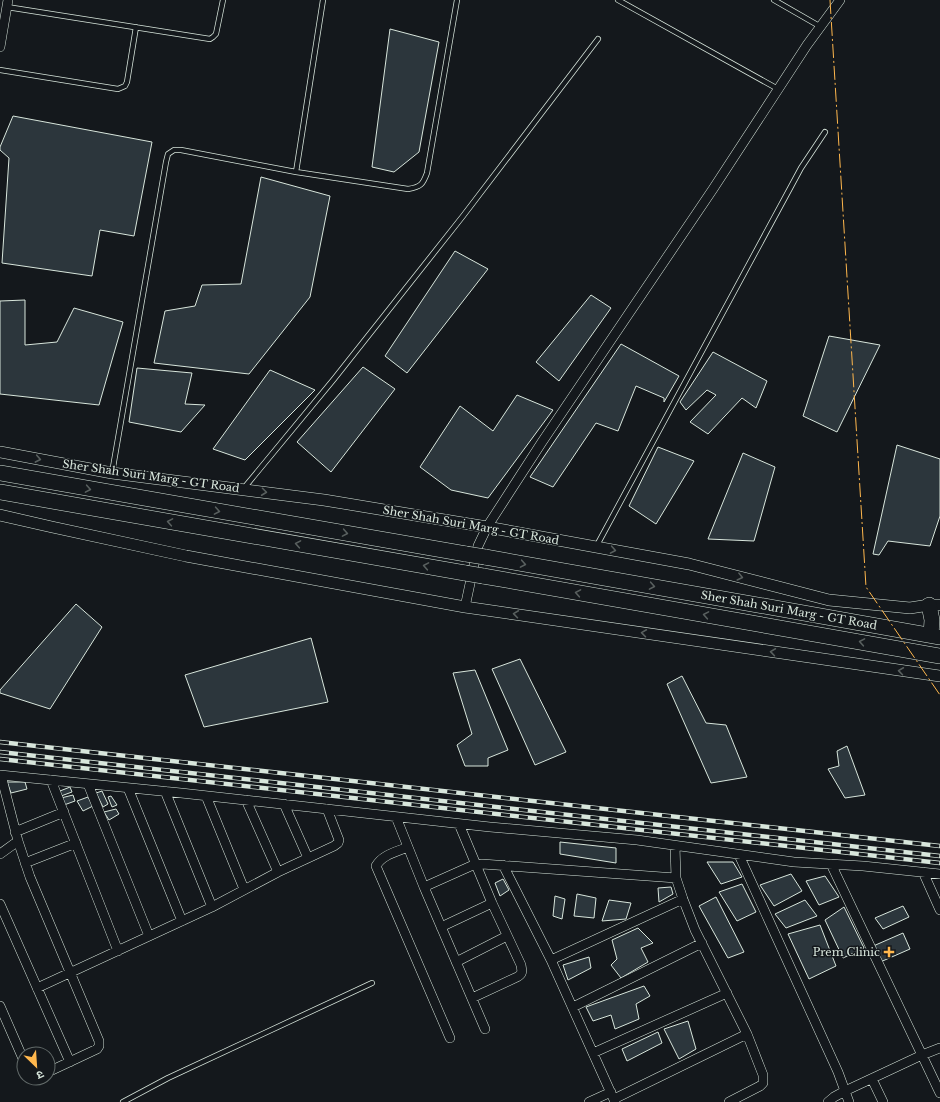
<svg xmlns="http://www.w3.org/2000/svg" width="940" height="1102" font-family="'Libre Baskerville','Noto Sans Devanagari',serif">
<rect width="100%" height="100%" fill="#14181c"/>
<path fill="#2c363c" stroke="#d8e6dc" d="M390,29L439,42L419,152L394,172L372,167Z
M13,116L152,142L134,236L100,230L92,276L2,263L9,158L0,150V147Z
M261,177L330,196L310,297L249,374L154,363L165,311L195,306L202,285L241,284Z
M455,251L488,269L407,373L385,356Z
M591,295L611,308L559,381L536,362Z
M25,300V345L57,342L74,308L123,322L99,405L0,394V301Z
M829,336L880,345L837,432L803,416Z
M621,344L679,376L664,402V398L636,386L618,431L596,423L553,487L530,477Z
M713,352L767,381L756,408L742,398L708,434L690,422L716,395L707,390L686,410L680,402Z
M363,367L395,389L331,472L297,442Z
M137,368L192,373L185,404L205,405L181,432L129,422Z
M270,370L315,390L245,460L213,449Z
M517,395L553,410L488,498L451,490L420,467L460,406L493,431Z
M897,445L940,459V516L930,546L888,541L879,555L873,554Z
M658,447L694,461L656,524L629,506Z
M743,453L775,467L754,541L708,539Z
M76,604L102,627L50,709L0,693V690Z
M311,638L328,702L204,727L185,675Z
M520,659L566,752L535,765L492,669Z
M475,670L508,750L488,758V766H465L457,745L472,734L453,673Z
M682,676L706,723L726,725L747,777L711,783L667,684Z
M847,746L865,795L845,798L828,769L839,766L837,751Z
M7,782H25L27,789L11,793Z
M70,787L72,792L61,796L60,791Z
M102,791L108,804L103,807L96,793Z
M73,795L75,801L64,805L61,798Z
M111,796L117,805L112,807L108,797Z
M88,797L93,806L83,811L77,801Z
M116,809L119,814L109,820L104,812Z
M560,842L616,848V863L560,854Z
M707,862H733L742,877L721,884Z
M791,874L802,891L774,906L760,885Z
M825,876L839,897L819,905L806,881Z
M503,879L509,890L500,896L495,883Z
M742,884L756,912L737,921L719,892Z
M671,887L673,894L659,902L658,888Z
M577,894L596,898L594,918L574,916Z
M555,896L565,899L562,919L553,916Z
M716,897L744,952L728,958L699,906Z
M609,900L631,903L626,919L602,921Z
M805,900L817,916L786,928L775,914Z
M903,906L909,917L883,929L875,918Z
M844,907L864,948L843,958L825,920Z
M820,925L836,966L809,979L788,934Z
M638,928L653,943L641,948L648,962L621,978L611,965L617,959L612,940Z
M903,933L910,949L878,963L871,947Z
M589,957L591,968L568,980L563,965Z
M644,986L650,996L636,1004L639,1019L615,1029L611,1015L593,1021L586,1007Z
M688,1021L696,1049L679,1059L664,1029Z
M658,1032L662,1043L627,1061L622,1049Z"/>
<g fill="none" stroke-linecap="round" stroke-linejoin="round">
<defs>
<path id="service" d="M618,0L778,89
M774,0L821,27
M7,7L210,39L213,37L216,34L223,0
M0,70L118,89L125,86L127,82L136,27
M296,172L323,0
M112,473L166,162L168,154L174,150H181L296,172L408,189C421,187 423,184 427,173L457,0
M244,488L334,379L463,216L598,39
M596,547L801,168L825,132
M123,1102L168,1078L372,983"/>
<path id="minor" d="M0,47L8,0
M465,607L478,546L487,527L542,442L713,189L807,45L840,0
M0,775L181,793L490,827L637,840L794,862L863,866L940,874
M1,775L18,841L30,877L99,1041V1046L97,1049L48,1072
M51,780L118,951
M88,784L149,936
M128,788L182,921
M165,791L212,907
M206,796L244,889
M246,800L278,872
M284,804L308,858
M396,817L424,887L485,1029
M459,824L492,903L521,965C522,971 523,974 517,977L472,998
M15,832L64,812
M675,846L676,878L683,899L695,930L747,1034L763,1075V1083L760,1086L729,1102
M408,847C396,852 382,855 376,866L450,1038
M0,854L18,841
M739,855L838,1072L849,1102
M25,863L76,843
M831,864L940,1093
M503,865L551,960L615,1102
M923,872L940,910
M424,887L471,866L482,864L676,878
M0,904L70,1062
M441,927L492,903
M551,960L683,899
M456,962L507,936
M37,988L212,907L278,872L334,846L338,843L339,840L327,809
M0,1006L24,1061
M573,1007L702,943
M593,1053L727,993
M872,1079L883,1102
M614,1099L747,1034
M589,1102L611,1092
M828,1102L834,1097L845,1091L922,1055L940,1048"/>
<path id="tertiary" d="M0,452L112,473L324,500L487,527L689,564L829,600L910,608L929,605H940
M0,515L52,527L186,556L465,607L940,676"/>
<path id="trunk" d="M0,473L466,554
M0,492L465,573
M485,557L940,637
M483,576L940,656
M929,605L932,620L931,635"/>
</defs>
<use href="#service" stroke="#d8e6dc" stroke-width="6"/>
<use href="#minor" stroke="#d8e6dc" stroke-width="10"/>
<use href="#tertiary" stroke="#d8e6dc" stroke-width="12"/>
<use href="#trunk" stroke="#d8e6dc" stroke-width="16"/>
<use href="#service" stroke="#14181c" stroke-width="4.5"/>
<use href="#minor" stroke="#14181c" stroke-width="9"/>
<use href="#tertiary" stroke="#14181c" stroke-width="11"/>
<use href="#trunk" stroke="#14181c" stroke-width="15"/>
<defs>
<path id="rail" d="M0,742L940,846
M0,752L940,856
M0,759L940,863"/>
</defs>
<use href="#rail" stroke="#d8e6dc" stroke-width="4.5"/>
<use href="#rail" stroke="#14181c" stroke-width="3" stroke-dasharray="9" stroke-linecap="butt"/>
<defs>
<path id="trunk-bridge" d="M466,554L485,557
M465,573L483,576"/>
</defs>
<use href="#trunk-bridge" stroke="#d8e6dc" stroke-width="16" stroke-linecap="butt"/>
<use href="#trunk-bridge" stroke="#14181c" stroke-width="15"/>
<path stroke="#ffb74d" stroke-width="1" stroke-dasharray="14 3 2 3" stroke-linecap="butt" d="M830,0L866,587L940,695"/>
</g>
<defs><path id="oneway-chevron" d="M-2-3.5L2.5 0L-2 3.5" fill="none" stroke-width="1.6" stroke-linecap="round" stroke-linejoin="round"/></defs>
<g stroke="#59605f">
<use href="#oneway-chevron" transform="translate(38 459) rotate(11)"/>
<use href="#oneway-chevron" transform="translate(88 489) rotate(10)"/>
<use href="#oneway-chevron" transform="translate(264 492) rotate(7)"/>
<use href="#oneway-chevron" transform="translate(217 511) rotate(10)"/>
<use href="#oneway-chevron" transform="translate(170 522) rotate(-170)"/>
<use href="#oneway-chevron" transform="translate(345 533) rotate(10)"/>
<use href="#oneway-chevron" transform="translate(298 544) rotate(-170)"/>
<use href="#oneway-chevron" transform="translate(613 550) rotate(10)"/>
<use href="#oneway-chevron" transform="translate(523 564) rotate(10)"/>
<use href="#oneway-chevron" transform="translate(426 566) rotate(-170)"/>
<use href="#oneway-chevron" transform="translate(740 577) rotate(14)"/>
<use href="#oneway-chevron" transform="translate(652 586) rotate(10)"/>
<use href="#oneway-chevron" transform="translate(578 593) rotate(-170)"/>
<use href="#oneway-chevron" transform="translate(516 614) rotate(-172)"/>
<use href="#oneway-chevron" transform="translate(706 615) rotate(-170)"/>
<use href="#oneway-chevron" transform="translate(644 633) rotate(-172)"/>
<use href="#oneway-chevron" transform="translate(862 642) rotate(-170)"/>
<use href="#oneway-chevron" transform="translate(773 652) rotate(-172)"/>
<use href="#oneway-chevron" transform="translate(901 671) rotate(-172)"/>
</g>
<path fill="#ffb74d" stroke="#14181c" stroke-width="1.5" d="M887 946h4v4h4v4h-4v4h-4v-4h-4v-4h4z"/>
<g text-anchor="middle" stroke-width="3" stroke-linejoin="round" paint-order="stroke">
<g font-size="11" fill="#d8e6dc" stroke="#14181c">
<text transform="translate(151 476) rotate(8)" y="4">Sher Shah Suri Marg - GT Road</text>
<text transform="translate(471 525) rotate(10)" y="4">Sher Shah Suri Marg - GT Road</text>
<text transform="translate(789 610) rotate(10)" y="4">Sher Shah Suri Marg - GT Road</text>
</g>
<g font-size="11" fill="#d8e6dc" stroke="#14181c" text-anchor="end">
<text x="880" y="956">Prem Clinic</text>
</g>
</g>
<g transform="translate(36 1066) rotate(155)"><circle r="19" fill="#14181c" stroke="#626a69"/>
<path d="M0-3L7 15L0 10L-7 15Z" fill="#ffb74d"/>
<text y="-6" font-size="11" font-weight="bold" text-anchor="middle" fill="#d8e6dc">उ</text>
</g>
</svg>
